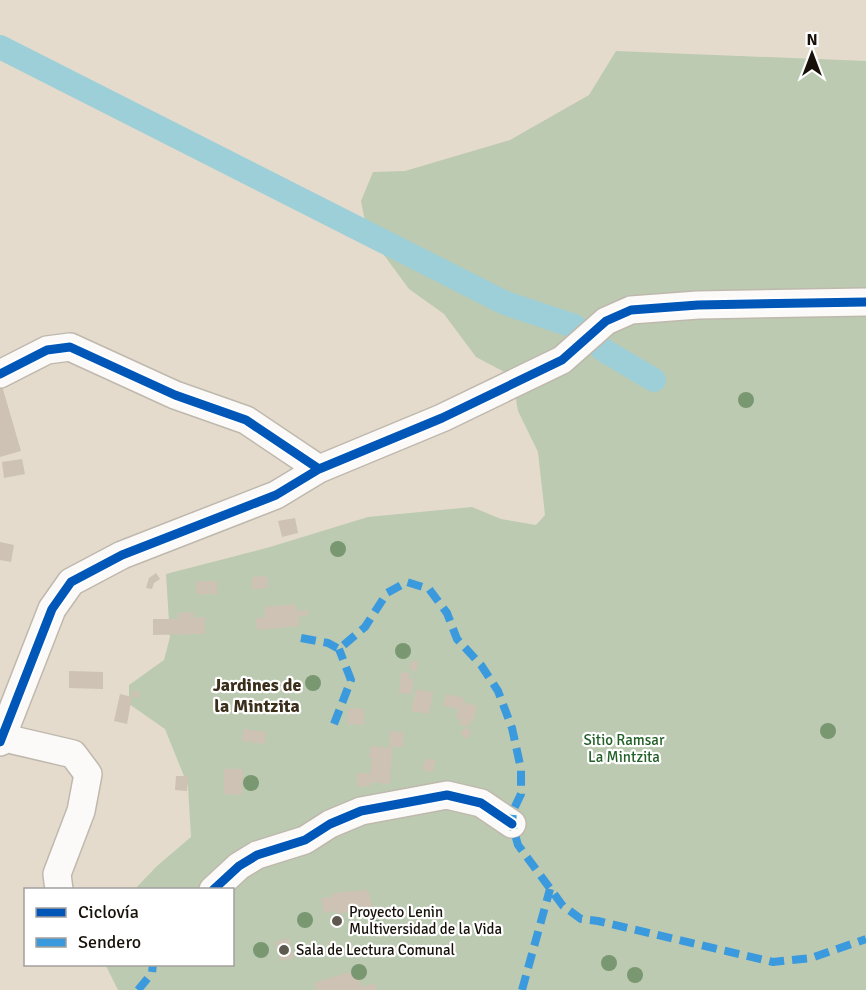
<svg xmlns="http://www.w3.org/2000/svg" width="866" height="990" font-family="Signika,sans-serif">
<rect width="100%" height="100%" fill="#e4dbcd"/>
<path fill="#bccab1" d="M616,51L866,61V990H118L105,964H232V890L135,889L157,866L191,837L188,786L165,729L129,704V685L164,660L170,637L166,574L270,547L368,517L472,507L501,519L536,525L545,515L538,452L518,411L512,376L476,357L444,314L409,289L367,232L361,201L373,172L405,171L510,140L589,95Z"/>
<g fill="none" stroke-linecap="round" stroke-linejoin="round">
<path stroke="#9dcfd8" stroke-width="24" d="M0,47L505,303L574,326L605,351L654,380"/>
</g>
<path fill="#cdc2b3" d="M2,386L21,451L0,457V387Z
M22,459L25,474L4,478L2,462Z
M295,518L298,533L282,537L278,521Z
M0,542L14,545L11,562L0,560Z
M156,573L160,579L154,583L152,589L146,588L149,578Z
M267,576L268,588L252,589V577Z
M196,581H217L218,594H196Z
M296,604L297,611L308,610L309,615L298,617L299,626L257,630L256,618L265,617L264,607Z
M194,612V618L205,617V634L153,635V619H178V613Z
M411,661L418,662L417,671L410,670Z
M69,671L103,672V689L69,688Z
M401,672L410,673L409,678L413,679L412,694L399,693Z
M416,689L433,692L429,714L411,711Z
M132,691L140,692L139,698L132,697L127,724L114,721L120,694L132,697Z
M446,694L464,698L463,702L477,706L473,722L470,721L469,727L459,724L460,719L456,718L458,709L443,706Z
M348,708L364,709V725L347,724Z
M466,727L472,733L466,739L460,733Z
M244,729L266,732L265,744L242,741Z
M390,731L404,732L403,747H389Z
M371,746L392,748L390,784L370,782L372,758H369Z
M426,758L436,761L432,773L422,769Z
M224,769H243L242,795L224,794Z
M357,773H370V787L357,786Z
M176,776H188L187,791L175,790Z
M368,890L373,908L337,914V911L324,913L321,898L332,897V893Z
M289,938L294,958L280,961L275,942Z
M335,940L338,949L330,952L327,943Z
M356,970L362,987L375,983L377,990H316L314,983Z"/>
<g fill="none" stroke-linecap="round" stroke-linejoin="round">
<defs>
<path id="minor" d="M0,374L47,350L70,347L175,395L246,420L319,469
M0,737L73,754L88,774L81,811L57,874L59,890
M0,742L52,609L71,582L122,555L276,495L319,469L442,418L562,360L606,321L631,310L698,305L866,302
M213,890L239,866L257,855L305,840L330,824L361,811L447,795L481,803L512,824"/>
</defs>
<use href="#minor" stroke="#bfb8ad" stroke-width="30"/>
<use href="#minor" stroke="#fbfaf8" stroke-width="27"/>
<path stroke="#3b9add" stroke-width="8" stroke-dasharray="15 8" stroke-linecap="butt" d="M301,638L328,643L339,649L365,627L387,593L407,582L429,589L447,613L457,639L481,665L498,691L512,728L521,769V794L513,811L512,824L518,845L563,906L581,919L598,921L773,962L811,958L866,939
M334,724L351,680L339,649
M138,990L152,973L153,964
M522,990L550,889"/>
<defs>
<path id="cycleway" d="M0,374L47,350L70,347L175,395L246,420L319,469
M0,742L52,609L71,582L122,555L276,495L319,469L442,418L562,360L606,321L631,310L698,305L866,302
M213,890L239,866L257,855L305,840L330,824L361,811L447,795L481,803L512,824"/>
</defs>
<use href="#cycleway" stroke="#fff" stroke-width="13"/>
<use href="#cycleway" stroke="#0057b8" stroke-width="9"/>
</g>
<g fill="#799771">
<circle cx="746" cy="400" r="8"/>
<circle cx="338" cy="549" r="8"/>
<circle cx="403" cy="651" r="8"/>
<circle cx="313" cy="683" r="8"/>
<circle cx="828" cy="731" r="8"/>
<circle cx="251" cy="783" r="8"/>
<circle cx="305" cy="920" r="8"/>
<circle cx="377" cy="928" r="8"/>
<circle cx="261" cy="950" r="8"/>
<circle cx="609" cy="963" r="8"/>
<circle cx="359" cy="972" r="8"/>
<circle cx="635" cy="975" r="8"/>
</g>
<g fill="#5f584e" stroke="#fff" stroke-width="2">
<circle cx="337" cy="921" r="6"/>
<circle cx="284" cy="950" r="6"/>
</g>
<g text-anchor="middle" stroke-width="4.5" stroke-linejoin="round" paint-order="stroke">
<g font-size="15" fill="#225f26" stroke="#fff">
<text x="624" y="745">Sitio Ramsar<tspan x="624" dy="17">La Mintzita</tspan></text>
</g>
<g font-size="15" fill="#171109" stroke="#fff" text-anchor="start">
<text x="349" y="917">Proyecto Lenin<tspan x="349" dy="17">Multiversidad de la Vida</tspan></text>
<text x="296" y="955">Sala de Lectura Comunal</text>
</g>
<g font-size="18" font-weight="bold" fill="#3b2e1b" stroke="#fff">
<text x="257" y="691">Jardines de<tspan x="257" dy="21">la Mintzita</tspan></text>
</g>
</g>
<rect x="24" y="888" width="210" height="78" fill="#ffffff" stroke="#a2a09d" stroke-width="1.5"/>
<rect x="36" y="908" width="30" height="9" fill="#0057b8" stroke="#a2a09d" stroke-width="1.5"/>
<text x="78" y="918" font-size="18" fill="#171109">Ciclovía</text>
<rect x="36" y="938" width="30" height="9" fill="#3b9add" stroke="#a2a09d" stroke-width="1.5"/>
<text x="78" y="948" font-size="18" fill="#171109">Sendero</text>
<g transform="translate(812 54)" stroke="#ffffff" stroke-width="4.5" paint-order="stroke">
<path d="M0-4.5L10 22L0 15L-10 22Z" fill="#171109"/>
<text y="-9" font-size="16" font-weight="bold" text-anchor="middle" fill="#171109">N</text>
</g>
</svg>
